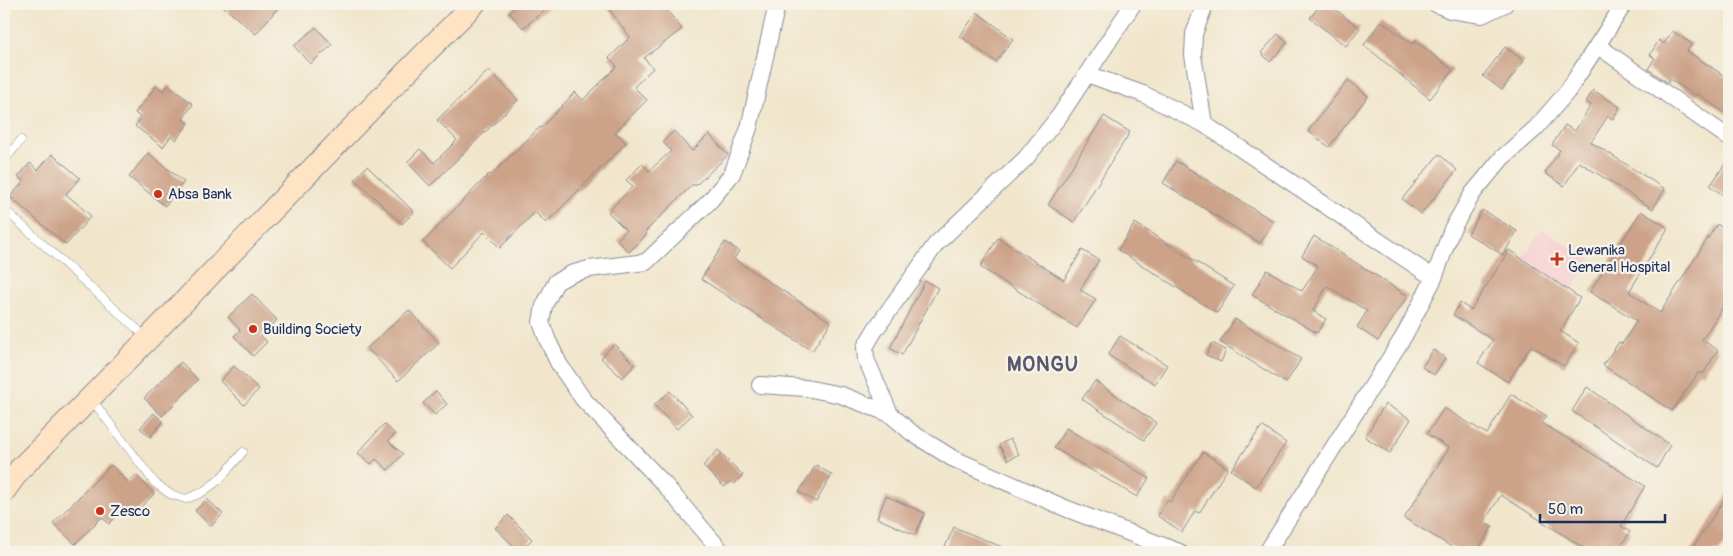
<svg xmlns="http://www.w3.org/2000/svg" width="1733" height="556" font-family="Pangolin,sans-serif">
<rect width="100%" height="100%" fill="#f7f3e8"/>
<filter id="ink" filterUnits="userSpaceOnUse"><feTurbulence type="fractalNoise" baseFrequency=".02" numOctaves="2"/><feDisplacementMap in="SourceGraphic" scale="10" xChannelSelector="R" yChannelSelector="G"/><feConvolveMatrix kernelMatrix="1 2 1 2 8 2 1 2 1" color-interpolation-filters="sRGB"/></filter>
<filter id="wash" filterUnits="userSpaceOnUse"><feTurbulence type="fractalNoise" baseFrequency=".0096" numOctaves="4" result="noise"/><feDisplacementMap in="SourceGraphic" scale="20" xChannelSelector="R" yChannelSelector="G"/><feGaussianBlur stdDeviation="1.12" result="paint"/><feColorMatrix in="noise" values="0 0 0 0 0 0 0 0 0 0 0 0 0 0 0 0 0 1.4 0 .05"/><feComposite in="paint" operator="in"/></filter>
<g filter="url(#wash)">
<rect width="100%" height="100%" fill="#f1e6cc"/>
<path fill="#f7cfd1" d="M1542,229L1591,260L1572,290L1523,258Z"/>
<g id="blocks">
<path fill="#cca288" d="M220,4H281L256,34Z
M519,4H552L523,28L509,12Z
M605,4H662L682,29L644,58L653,68L634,87L647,100L615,132L626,143L546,223L535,212L500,248L484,232L450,268L423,242L489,174L491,175L540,127L541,128L575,92L583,100L617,66L609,58L630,37Z
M1321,4H1328L1360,28L1346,46L1310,18Z
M977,12L1013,39L996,62L960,36Z
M1381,21L1412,44L1415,41L1453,70L1430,99L1364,45Z
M316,27L332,45L310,64L294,46Z
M1672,31L1692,44L1687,51L1729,79V116L1697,93L1696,96L1670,79L1668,83L1648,69L1655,58L1650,55L1659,40L1664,44Z
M1278,34L1287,43L1270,62L1261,53Z
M1505,47L1524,61L1502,90L1483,76Z
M489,70L518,100L430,186L407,162L420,149L434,163L457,140L437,120Z
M1348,80L1368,96L1329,147L1308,131Z
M168,85L193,104L183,119L189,123L176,140L171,136L163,147L135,126L141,118L135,113L156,86L164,91Z
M1593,90L1620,107L1613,119L1608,116L1591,142L1665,189L1653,209L1579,162L1564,186L1545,173L1560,150L1552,145L1565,125L1575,131L1591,105L1586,102Z
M1104,116L1130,132L1074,222L1048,205Z
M674,131L692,151L709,134L728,155L695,186L693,184L645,232L647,234L629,252L617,240L626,230L608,212L633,186L626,180L642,164L649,171L671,151L663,142Z
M148,153L184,182L165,206L129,177Z
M52,154L80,178L66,194L91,216L66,245L10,197L24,181L18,177L30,163L38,170Z
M1439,154L1457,170L1421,214L1402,199Z
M1729,158V199L1710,186Z
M1176,161L1273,221L1260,243L1163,183Z
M367,166L414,212L402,224L355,179Z
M1482,210L1517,231L1503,255L1468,234Z
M1641,211L1668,228L1629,292L1660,313L1717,224L1729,232V297L1702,340L1718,350L1703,374L1699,372L1672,411L1603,365L1619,342L1622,344L1637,321L1590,292Z
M1135,223L1234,286L1217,313L1118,250Z
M1314,236L1408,296L1378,341L1357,327L1367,311L1327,286L1313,311L1326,319L1317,333L1252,295L1267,270L1302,291L1318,266L1302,256Z
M998,238L1064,280L1082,250L1099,260L1080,290L1096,299L1077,328L980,267Z
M725,242L739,251L734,259L831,322L812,351L701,279Z
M1509,250L1580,298L1560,331L1579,343L1564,366L1531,346L1508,382L1478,363L1493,340L1453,315L1460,303L1471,310Z
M925,281L938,288L902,355L890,348Z
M252,294L277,320L261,336L267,342L253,356L234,336L240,330L228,317Z
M409,310L439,343L398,381L367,348Z
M1235,319L1301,359L1286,383L1220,342Z
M1120,336L1167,365L1155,384L1108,355Z
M1212,343L1226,350L1221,362L1206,355Z
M614,344L635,365L622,378L601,358Z
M1433,350L1445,358L1434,375L1422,367Z
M181,362L198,380L162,416L144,398Z
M234,366L259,389L244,405L220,381Z
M1095,381L1156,423L1144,440L1082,399Z
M1587,387L1670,445L1657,468L1572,411Z
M436,391L447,404L435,415L423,403Z
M670,391L692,415L677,429L654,405Z
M1511,394L1547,416L1542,423L1645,486L1621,526L1630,532L1617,552H1590L1501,495L1484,522L1492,527L1477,552H1460L1404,518L1449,448L1427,434L1444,408L1487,434Z
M1385,404L1411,419L1390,453L1365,437Z
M154,413L163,422L150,437L140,428Z
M384,424L395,434L388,441L403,454L388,470L376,459L371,464L358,453Z
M1262,426L1286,443L1256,487L1231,470Z
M1066,428L1149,478L1137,497L1054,448Z
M1010,439L1019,454L1008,460L999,445Z
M718,450L743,475L734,484L731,481L724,487L703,466Z
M1203,452L1228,468L1199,513L1195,511L1182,532L1158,516L1167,500L1170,502Z
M111,465L128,482L136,475L154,494L131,517L123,510L109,524L102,517L75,544L53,523Z
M816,465L832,475L816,502L799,492Z
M1729,492V537L1719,552H1690Z
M886,496L925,513L915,535L877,518Z
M207,499L223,514L211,526L195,511Z
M508,515L532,539L520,552L495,528Z
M954,527L1014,552H953L944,549Z"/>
</g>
</g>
<g filter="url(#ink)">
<use href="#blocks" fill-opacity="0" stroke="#868a95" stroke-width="1"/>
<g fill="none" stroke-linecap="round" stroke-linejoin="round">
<defs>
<path id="service" d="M4,161L21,140
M4,209L147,338
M92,400L155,483L170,494L186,499L201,493L219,480L243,452"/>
<path id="minor" d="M1436,4L1450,10L1482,15L1505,4
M1598,46L1729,138
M1087,74L1143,94L1204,124L1434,278
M1204,124L1193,55L1194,34L1205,4
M760,385L806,388L841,395L890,414L912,433L952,458L1065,508L1179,552
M890,414L866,359L865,347L875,330L936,244L1026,158L1060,115L1133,4
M722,552L664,484L583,399L559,364L547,339L541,322L544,306L556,282L571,274L589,269L646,262L709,202L732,174L749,128L777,4
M1267,552L1404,336L1434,278L1452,229L1473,193L1502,158L1536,128L1567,92L1624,4"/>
<path id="secondary" d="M4,491L20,469C173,316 321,157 474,4"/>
</defs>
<use href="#service" stroke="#868a95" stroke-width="9"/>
<use href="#minor" stroke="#868a95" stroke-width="18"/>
<use href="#secondary" stroke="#868a95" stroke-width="24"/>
<use href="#service" stroke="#fff" stroke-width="8"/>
<use href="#minor" stroke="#fff" stroke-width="16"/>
<use href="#secondary" stroke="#fee4c5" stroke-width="22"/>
</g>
</g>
<g fill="#c8321e" stroke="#f7f3e8" stroke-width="2">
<circle cx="158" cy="194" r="5"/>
<path d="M1554.5 251.5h5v5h5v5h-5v5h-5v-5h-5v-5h5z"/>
<circle cx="253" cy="329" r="5"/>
<circle cx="100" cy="511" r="5"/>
</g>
<g text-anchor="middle" stroke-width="4.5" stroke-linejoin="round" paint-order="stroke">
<g font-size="15" fill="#1b2f5e" stroke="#f7f3e8" text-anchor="start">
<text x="168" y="199">Absa Bank</text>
<text x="1568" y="255">Lewanika<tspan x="1568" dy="17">General Hospital</tspan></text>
<text x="263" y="334">Building Society</text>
<text x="110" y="516">Zesco</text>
</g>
<g font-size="20" font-weight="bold" letter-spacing="1" fill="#59576d" stroke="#f7f3e8">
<text x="1043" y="371">MONGU</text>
</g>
</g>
<rect width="1733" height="556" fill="none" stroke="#f7f3e8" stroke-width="20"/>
<path d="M1540 514v8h125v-8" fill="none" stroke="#1b2f5e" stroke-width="2.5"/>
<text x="1548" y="514" font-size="15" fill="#1b2f5e" stroke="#f7f3e8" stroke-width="4" paint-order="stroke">50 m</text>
</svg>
